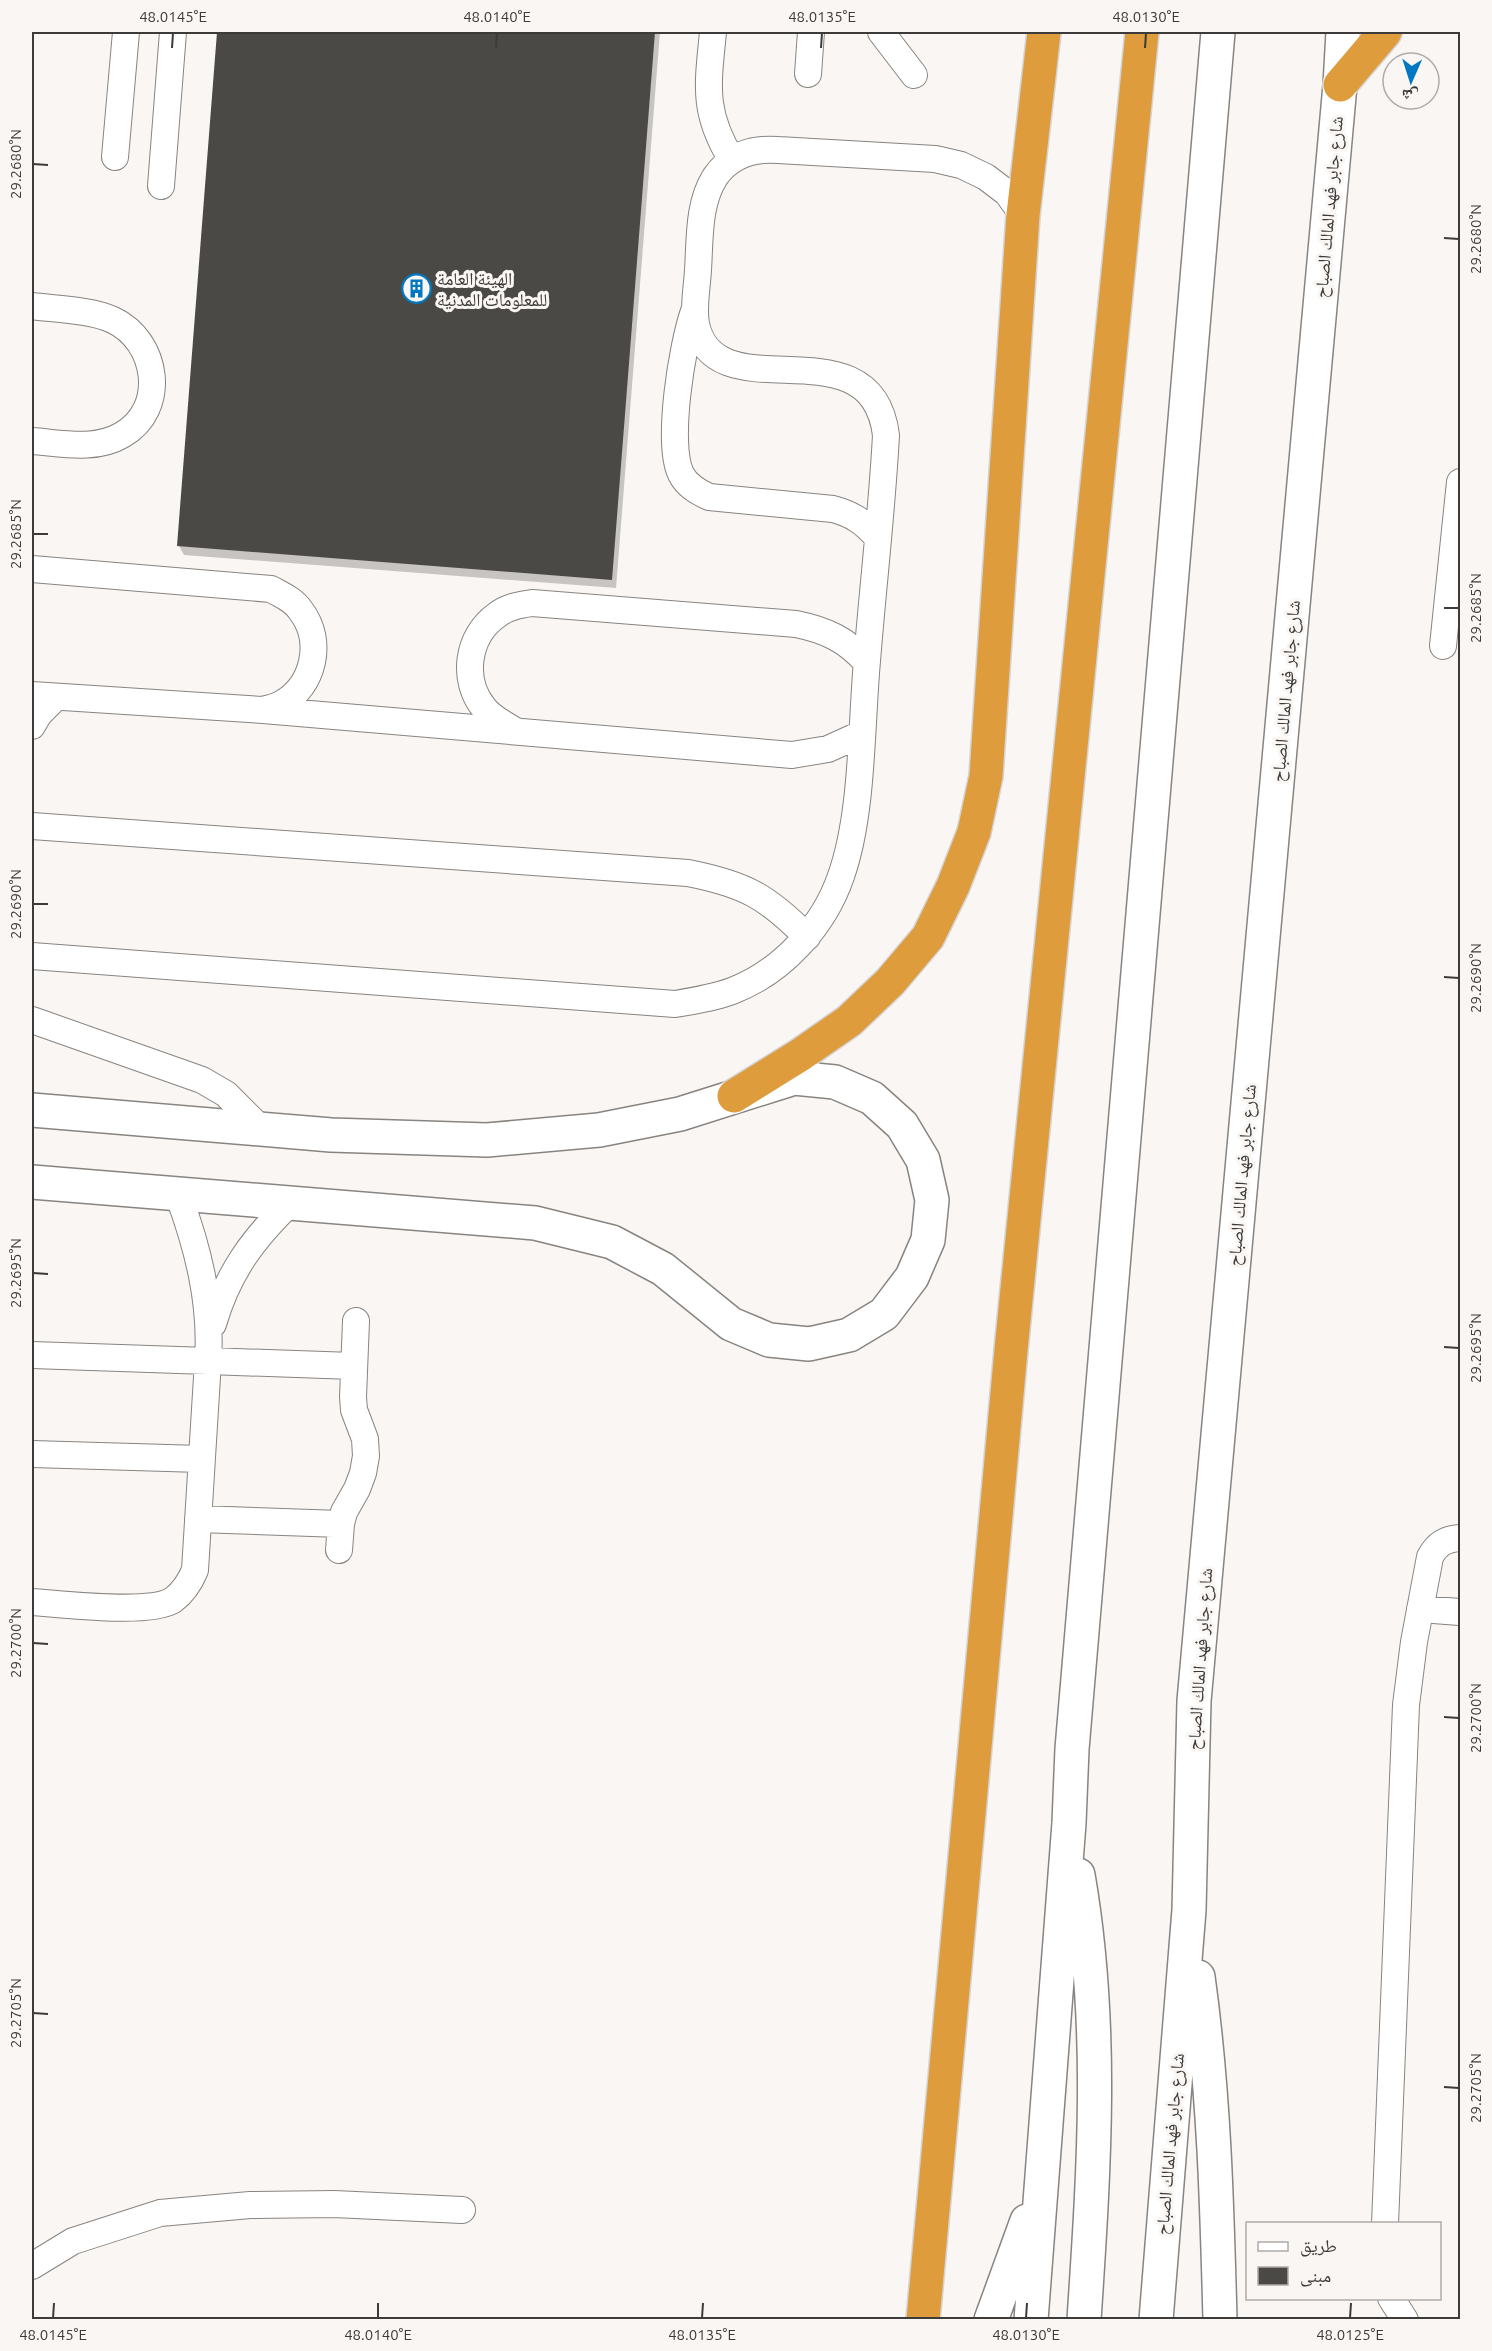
<svg xmlns="http://www.w3.org/2000/svg" width="1492" height="2351" font-family="Ubuntu,'Noto Naskh Arabic',sans-serif">
<rect width="100%" height="100%" fill="#f9f6f3"/>
<path fill="#0003" d="M218,32H660L616,588L184,555L179,546Z"/>
<path fill="#4b4946" d="M217,32H655L612,580L177,546Z"/>
<g fill="none" stroke-linecap="round" stroke-linejoin="round">
<defs>
<path id="service" d="M713,32C708,84 702,112 732,160
M881,32L914,75
M808,74L811,32
M115,157L126,32
M161,186L173,32
M32,306C55,309 92,310 113,320C158,341 168,409 122,435C95,451 61,443 32,441
M694,311C682,345 666,444 681,474C687,486 698,492 709,497L833,509C852,514 864,522 877,537
M32,569L271,589C282,595 294,600 301,611C324,641 314,686 281,704C276,707 269,708 263,710
M1443,646L1460,482
M32,695L263,710L792,755L828,749L861,734
M32,726L39,714L56,697
M514,730C504,724 492,718 484,708C461,680 467,636 497,615C507,607 519,605 532,603L796,624C826,630 847,640 866,662
M32,826L688,873C744,884 767,896 807,937
M32,956L675,1004C694,1001 713,998 732,991C782,972 824,926 841,876C863,814 861,727 867,661C873,585 882,510 886,435C871,318 715,416 696,324C693,308 697,287 698,270C700,239 698,204 715,177C730,155 753,148 778,150L935,159L961,165L986,177L1007,193L1023,215
M32,1020L202,1080L226,1094L260,1128
M178,1194C198,1248 212,1303 208,1361L353,1366
M213,1324C228,1272 253,1239 291,1202
M32,1355L208,1361L195,1570C190,1582 184,1592 173,1600C150,1615 62,1604 32,1602
M32,1454L201,1459
M198,1519L341,1524
M339,1550L341,1524L344,1512L357,1489L363,1473L366,1456L365,1439L354,1410L353,1397L356,1321
M1420,1609L1460,1612
M1385,2224L1406,1705L1414,1642L1430,1557C1437,1544 1445,1539 1460,1538
M32,2266L73,2241L160,2213L250,2205L334,2204L462,2210
M1391,2298L1405,2320"/>
<path id="tertiary" d="M32,1110L331,1135L487,1140L599,1130L680,1114L794,1078L835,1082L872,1098L902,1125L923,1160L932,1200L928,1240L912,1277L884,1314L849,1335L809,1344L769,1340L731,1324L663,1269L612,1242L535,1223L32,1182
M1078,1875C1104,2025 1094,2169 1084,2320
M1198,1977C1214,2091 1217,2205 1220,2320
M991,2320L1027,2221
M1031,2320L1069,1823L1072,1749L1218,32
M1156,2320L1189,1910L1194,1701L1340,85L1343,32"/>
<path id="motorway" d="M1340,85L1385,32
M734,1096L800,1055L849,1021L890,982L928,937L953,886L974,832L986,776L1023,215L1044,32
M923,2320L1011,1350L1142,32"/>
</defs>
<use href="#service" stroke="#878481" stroke-width="28"/>
<use href="#tertiary" stroke="#878481" stroke-width="36"/>
<use href="#motorway" stroke="#d4d4d4" stroke-width="36"/>
<use href="#service" stroke="#fff" stroke-width="26"/>
<use href="#tertiary" stroke="#fff" stroke-width="33"/>
<use href="#motorway" stroke="#de9c3c" stroke-width="33"/>
</g>
<path fill="none" stroke="#3d3b3a" stroke-width="2" d="M172,48L173,33M496,48L497,33M821,48L822,33M1145,48L1146,33M33,164L48,165M1444,238L1459,239M33,534H48M1444,608H1459M33,904H48M1444,977L1459,978M33,1273L48,1274M1444,1347L1459,1348M33,1643L48,1644M1444,1717L1459,1718M33,2013L48,2014M1444,2087L1459,2088M53,2318L54,2303M378,2318V2303M702,2318L703,2303M1026,2318L1027,2303M1350,2318L1351,2303"/>
<defs>
<symbol id="building-ring" viewBox="-11 -11 22 22"><circle r="9.5" fill="#f9f6f3" stroke="#0078c2" stroke-width="1.5"/><path d="M-4-6H4V6H1V3H-1V6H-4ZM-2.5-4.3h1.7v1.8h-1.7ZM.8-4.3h1.7v1.8H.8ZM-2.5-1h1.7V.8h-1.7ZM.8-1h1.7V.8H.8Z" fill="#0078c2"/></symbol>
</defs>
<g fill-rule="evenodd">
<use href="#building-ring" x="400" y="272" width="33" height="33"/>
</g>
<g text-anchor="middle" stroke-width="6" stroke-linejoin="round" paint-order="stroke">
<g font-size="18" fill="#3d3b3a" stroke="#f9f6f3">
<text transform="translate(1329 207) rotate(-85)" y="6">شارع جابر فهد المالك الصباح</text>
<text transform="translate(1286 691) rotate(-85)" y="6">شارع جابر فهد المالك الصباح</text>
<text transform="translate(1242 1175) rotate(-85)" y="6">شارع جابر فهد المالك الصباح</text>
<text transform="translate(1200 1659) rotate(-86)" y="6">شارع جابر فهد المالك الصباح</text>
<text transform="translate(1170 2144) rotate(-85)" y="6">شارع جابر فهد المالك الصباح</text>
</g>
<g font-size="18" fill="#3d3b3a" stroke="#f9f6f3" text-anchor="start">
<text x="437" y="285">الهيئة العامة<tspan x="437" dy="21">للمعلومات المدنية</tspan></text>
</g>
</g>
<rect width="1492" height="2351" fill="none" stroke="#f9f6f3" stroke-width="66"/>
<rect x="1246" y="2222" width="195" height="78" fill="#f9f6f3" stroke="#aeaba9" stroke-width="1.5"/>
<rect x="1258" y="2242" width="30" height="9" fill="#ffffff" stroke="#aeaba9" stroke-width="1.5"/>
<text x="1300" y="2252" font-size="18" fill="#3d3b3a">طريق</text>
<rect x="1258" y="2267" width="30" height="18" fill="#4b4946" stroke="#aeaba9" stroke-width="1.5"/>
<text x="1300" y="2282" font-size="18" fill="#3d3b3a">مبنى</text>
<g transform="translate(1411 81) rotate(183)"><circle r="28" fill="#f9f6f3" stroke="#aeaba9" stroke-width="1.5"/>
<path d="M0-4.5L10 22L0 15L-10 22Z" fill="#0078c2"/>
<text y="-9" font-size="16" font-weight="bold" text-anchor="middle" fill="#3d3b3a">ش</text>
</g>
<rect x="33" y="33" width="1426" height="2285" fill="none" stroke="#3d3b3a" stroke-width="2"/>
<g font-size="15" text-anchor="middle" fill="#3d3b3a">
<text x="173" y="22">48.0145°E</text>
<text x="497" y="22">48.0140°E</text>
<text x="822" y="22">48.0135°E</text>
<text x="1146" y="22">48.0130°E</text>
<text transform="translate(16 164) rotate(-90)" y="5">29.2680°N</text>
<text transform="translate(1476 239) rotate(-90)" y="5">29.2680°N</text>
<text transform="translate(16 534) rotate(-90)" y="5">29.2685°N</text>
<text transform="translate(1476 608) rotate(-90)" y="5">29.2685°N</text>
<text transform="translate(16 904) rotate(-90)" y="5">29.2690°N</text>
<text transform="translate(1476 978) rotate(-90)" y="5">29.2690°N</text>
<text transform="translate(16 1273) rotate(-90)" y="5">29.2695°N</text>
<text transform="translate(1476 1348) rotate(-90)" y="5">29.2695°N</text>
<text transform="translate(16 1643) rotate(-90)" y="5">29.2700°N</text>
<text transform="translate(1476 1718) rotate(-90)" y="5">29.2700°N</text>
<text transform="translate(16 2013) rotate(-90)" y="5">29.2705°N</text>
<text transform="translate(1476 2088) rotate(-90)" y="5">29.2705°N</text>
<text x="53" y="2340">48.0145°E</text>
<text x="378" y="2340">48.0140°E</text>
<text x="702" y="2340">48.0135°E</text>
<text x="1026" y="2340">48.0130°E</text>
<text x="1350" y="2340">48.0125°E</text>
</g>
</svg>
